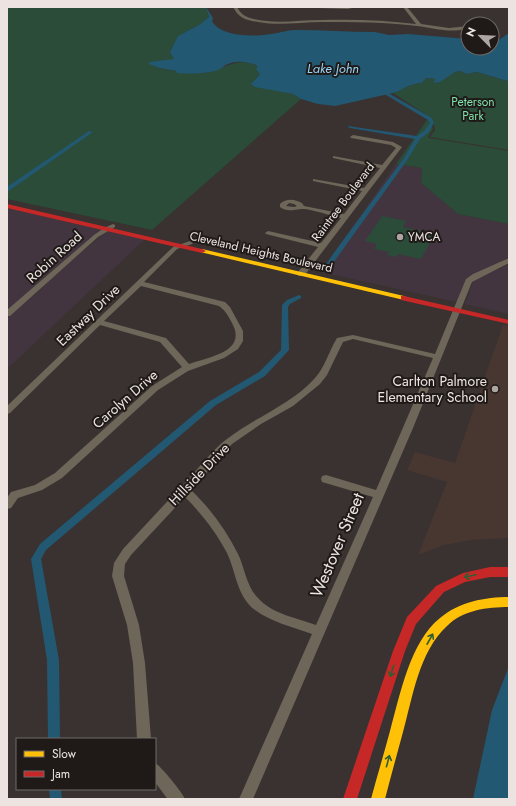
<svg xmlns="http://www.w3.org/2000/svg" width="516" height="806" font-family="Jost,sans-serif">
<rect width="100%" height="100%" fill="#393230"/>
<path fill="#43353f" d="M396,164L422,168L421,183L458,214L509,224V257L494,266L473,274L457,302L321,272Z
M7,208L102,230L45,276L33,290L7,310Z
M107,231L145,239L7,369V318L39,291L52,277Z
M509,264V314L465,304L473,282L477,279Z"/>
<path fill="#483630" d="M503,325L509,326V538L471,540L444,545L418,555L447,482L407,470L415,452L455,463Z"/>
<path fill="#2a4c39" d="M7,7H206L209,17L199,25L178,36L170,52L174,59L164,61L160,68C174,71 188,74 203,73C224,71 235,55 259,66L260,74L255,79L275,90L293,94L301,99L152,230L7,199Z
M462,71L466,74L477,72L506,81L509,79V150L430,137L435,130L433,119L393,93C406,89 407,84 422,83L426,78L436,79L437,83L455,72Z
M429,117L430,119L433,129L428,137L429,138L509,151V224L458,214L421,183L422,168L396,164Z
M382,216L406,221L403,227L435,234L421,259L398,254L396,257L387,255L389,252L374,249L377,244L365,241Z"/>
<path fill="#235872" d="M206,7L213,18L212,21C220,37 256,37 271,34C280,33 287,30 295,30C322,30 349,32 375,32L389,35L408,34L468,39V48H492V42L499,40L509,33V79L507,81L477,72L466,74L461,71L455,72L440,82L433,83L436,79L426,78L422,83C407,84 406,89 393,93L335,106L318,104L301,99L293,94L255,87L251,84L260,74L256,69L258,66C250,62 237,60 228,64C223,66 221,70 215,71C203,74 189,74 177,73L176,71L160,68L149,64V62L174,59L170,52L178,36L199,25L209,17Z
M509,666V799H473L492,710Z"/>
<g fill="none" stroke-linecap="round" stroke-linejoin="round">
<path fill="#235872" fill-rule="evenodd" d="M388,93L432,118L434,123L428,133L420,139L408,159L328,270H324L323,269L333,254L404,158L415,139L350,128L348,127V126L417,136L424,131L430,123L428,120L386,95V94Z
M89,131L93,132L7,192V187Z
M299,295L301,296V298L290,304L288,307L289,350L265,376L216,405L46,550L41,559L59,660L60,739H48L47,660L31,559L40,544L210,401L259,372L281,350L282,305L287,300Z
M49,789H61L62,799H50Z"/>
<path fill="#6e6659" fill-rule="evenodd" d="M233,7H237C240,13 244,16 250,18C273,25 298,20 321,20C353,19 385,20 416,24L403,7H407L421,24L449,28L468,26V28C452,34 433,28 417,26C386,22 353,22 322,22C301,22 279,26 258,22C245,20 239,18 233,7Z
M288,7H356L348,9Z
M353,135L393,142L402,147L304,276H298V272L318,247L266,234L265,233L268,231L321,243L341,218C331,216 310,208 301,209C293,210 286,212 280,207V204C286,198 295,199 302,203L304,206L344,214L362,191L313,181V179L364,188L380,168L333,158V156L382,165L396,148L391,145L351,138L350,137ZM289,203L294,204L297,206L294,207L286,206Z
M113,224L115,225V227L98,237L10,316H7V310L94,235L104,228Z
M190,241L193,243L192,244L177,249L144,282L225,302L230,307L243,331V341L238,349L224,358L188,371L158,390L62,478L42,490L18,498L11,508L7,509V498L11,492L35,485L55,473L152,386L182,367L160,342L100,325L10,413L7,414V406L173,247ZM141,286L219,306C225,310 229,317 232,323C248,352 208,357 189,364L166,338L104,321Z
M509,258V263L472,282L413,428L253,799H239L312,634C293,627 271,622 255,610C237,597 236,572 227,553C216,532 201,513 185,497L131,555L125,564L124,576L139,625L145,663L151,739H137L133,663L127,625L112,576L114,563L123,549L178,490L179,486L183,485C196,472 213,449 227,439C255,417 291,405 315,378C325,367 329,351 337,338L353,335L435,354L466,279L473,274ZM353,339L433,358L376,490L326,475L322,476L321,479L322,482L373,497L316,625C297,618 272,614 258,598C246,586 245,568 238,554C226,530 210,508 191,490L232,444L261,424L293,406L320,384L327,375L343,342Z
M155,763C161,766 182,792 185,799H168L166,797L155,782Z"/>
<path fill="#ffc107" fill-rule="evenodd" d="M202,249L404,296L408,298L404,300L200,252V250Z
M509,597V607C487,607 463,610 447,626C419,652 413,696 403,732C397,754 391,776 385,799H371C377,776 384,754 390,731C400,695 410,642 440,618C459,602 485,597 509,597Z"/>
<path fill="#c62828" fill-rule="evenodd" d="M7,204L202,249L206,251L202,253L7,208Z
M401,296H404L509,320V324L401,300Z
M490,567H509V577H490L465,582L444,592L416,624L405,651L357,799H343L393,651L407,617L436,586L463,573Z"/>
</g>
<defs><path id="oneway-shaft" d="M-6 0H5M1.5-3L5.5 0L1.5 3" fill="none" stroke-width="1.6" stroke-linecap="round" stroke-linejoin="round"/></defs>
<g stroke="#335d31">
<use href="#oneway-shaft" transform="translate(470 576) rotate(168)"/>
<use href="#oneway-shaft" transform="translate(430 639) rotate(-61)"/>
<use href="#oneway-shaft" transform="translate(392 671) rotate(108)"/>
<use href="#oneway-shaft" transform="translate(388 761) rotate(-75)"/>
</g>
<g fill="#aea6a3" stroke="#1f1a18" stroke-width="1.5">
<circle cx="400" cy="237" r="4"/>
<circle cx="495" cy="389" r="4"/>
</g>
<g text-anchor="middle" stroke-width="4" stroke-linejoin="round" paint-order="stroke">
<g font-size="12" fill="#7ee3aa" stroke="#1f1a18">
<text x="473" y="106">Peterson<tspan x="473" dy="14">Park</tspan></text>
</g>
<g font-size="12" fill="#ede4e1" stroke="#1f1a18">
<text transform="translate(343 202) rotate(-53)" y="4">Raintree Boulevard</text>
<text transform="translate(261 252) rotate(13)" y="4">Cleveland Heights Boulevard</text>
</g>
<g font-size="12" fill="#ede4e1" stroke="#1f1a18" text-anchor="start">
<text x="408" y="241">YMCA</text>
</g>
<g font-size="13" font-style="italic" fill="#99d3f4" stroke="#1f1a18">
<text x="333" y="73">Lake John</text>
</g>
<g font-size="14" fill="#ede4e1" stroke="#1f1a18">
<text transform="translate(54 257) rotate(-42)" y="5">Robin Road</text>
<text transform="translate(88 315) rotate(-44)" y="5">Eastway Drive</text>
<text transform="translate(125 399) rotate(-41)" y="5">Carolyn Drive</text>
<text transform="translate(199 474) rotate(-46)" y="5">Hillside Drive</text>
</g>
<g font-size="14" fill="#ede4e1" stroke="#1f1a18" text-anchor="end">
<text x="487" y="386">Carlton Palmore<tspan x="487" dy="16">Elementary School</tspan></text>
</g>
<g font-size="17" fill="#ede4e1" stroke="#1f1a18">
<text transform="translate(337 545) rotate(-67)" y="6">Westover Street</text>
</g>
</g>
<rect width="516" height="806" fill="none" stroke="#ede4e1" stroke-width="16"/>
<rect x="16" y="738" width="140" height="52" fill="#1f1a18" stroke="#716b68"/>
<rect x="24" y="751" width="20" height="6" fill="#ffc107" stroke="#716b68"/>
<text x="52" y="758" font-size="12" fill="#ede4e1">Slow</text>
<rect x="24" y="771" width="20" height="6" fill="#c62828" stroke="#716b68"/>
<text x="52" y="778" font-size="12" fill="#ede4e1">Jam</text>
<g transform="translate(480 36) rotate(294)"><circle r="19" fill="#1f1a18" stroke="#716b68"/>
<path d="M0-3L7 15L0 10L-7 15Z" fill="#aea6a3"/>
<text y="-6" font-size="11" font-weight="bold" text-anchor="middle" fill="#ede4e1">N</text>
</g>
</svg>
